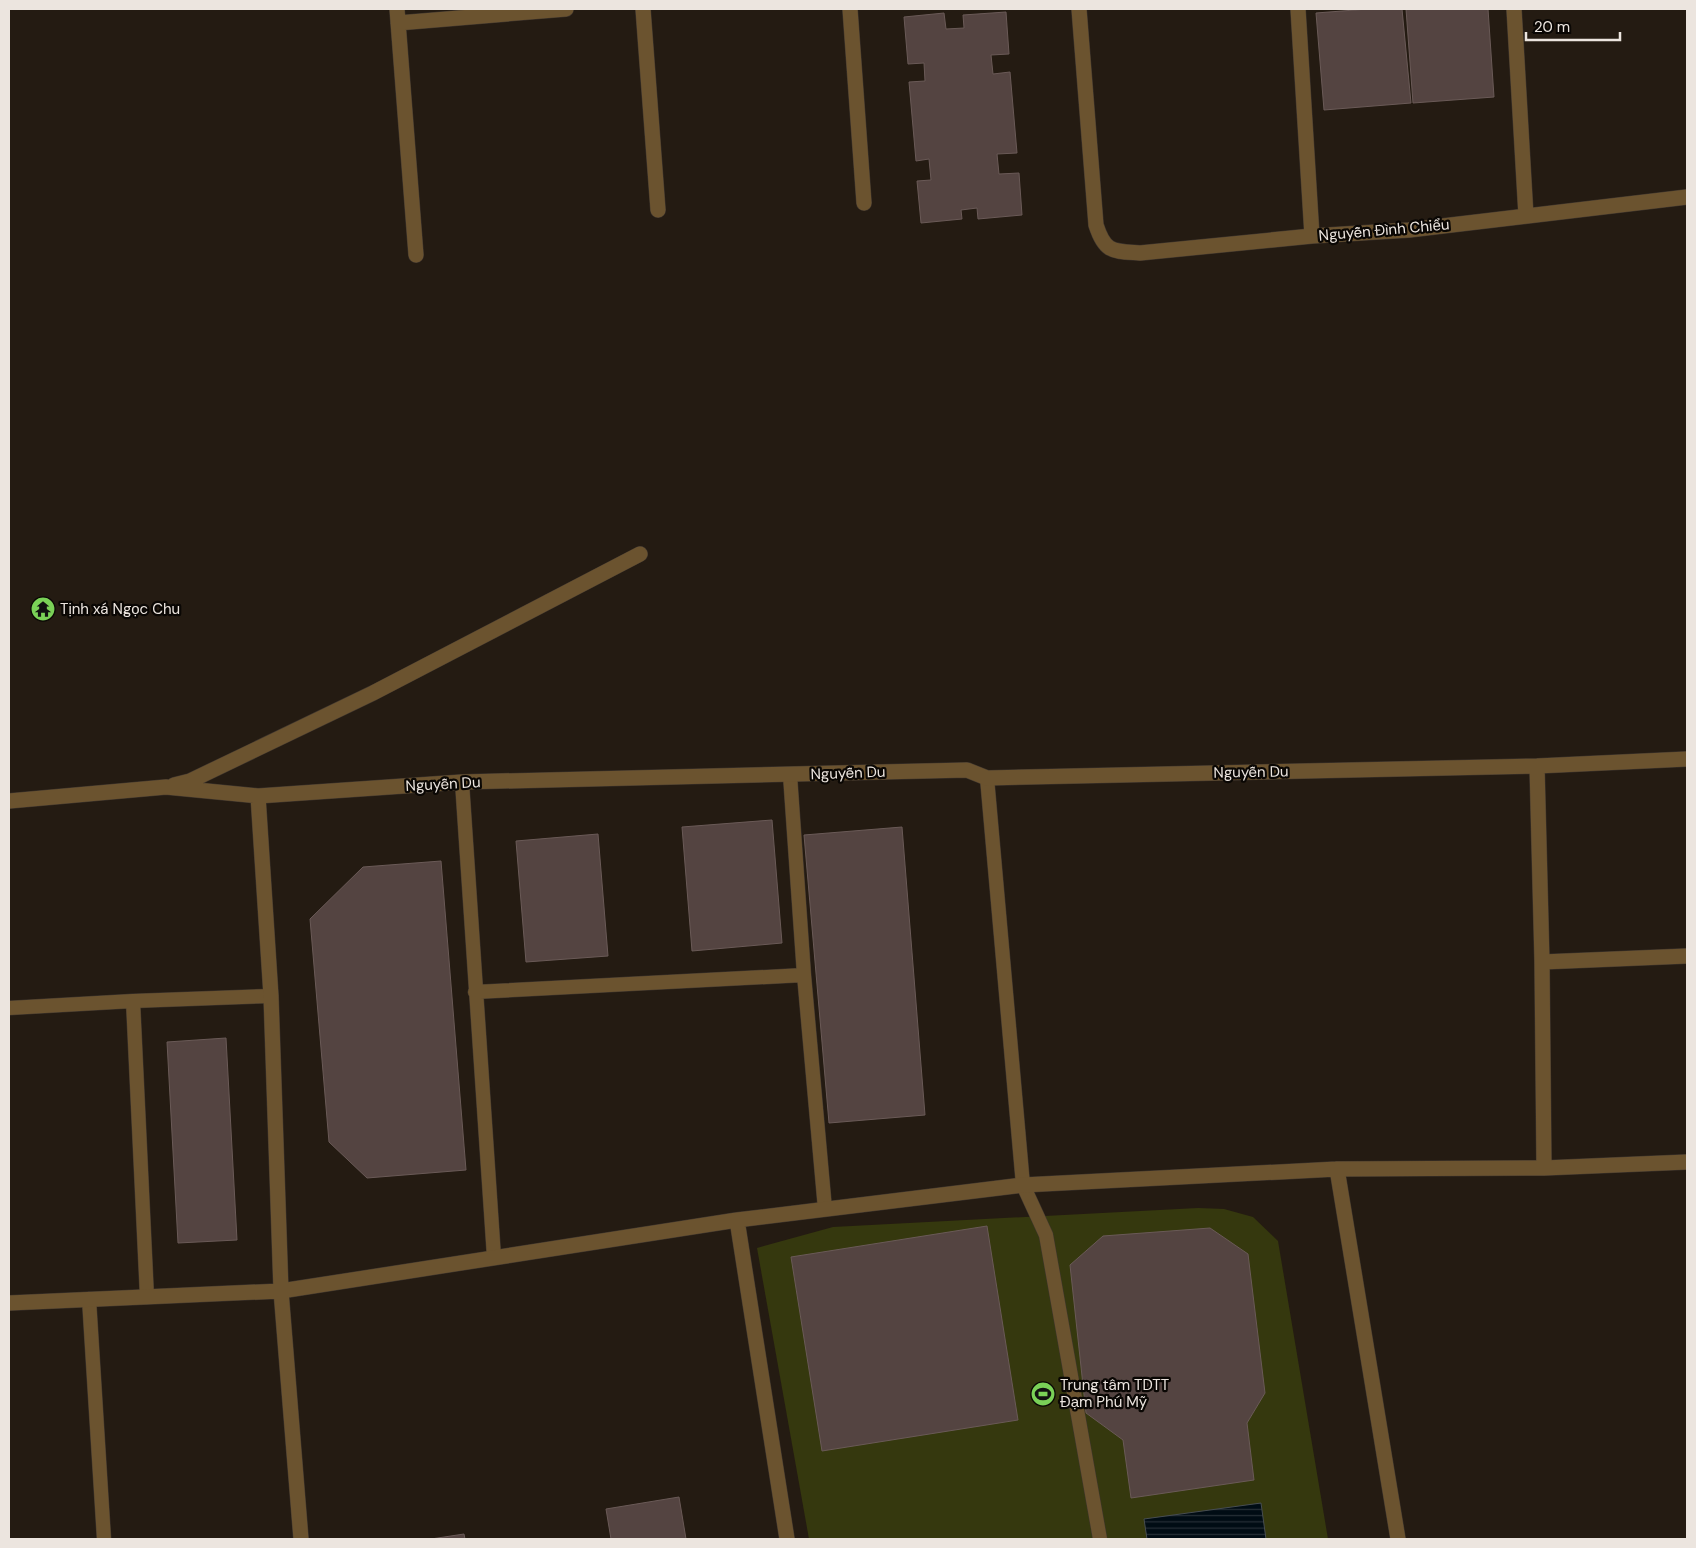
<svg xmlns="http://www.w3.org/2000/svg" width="1696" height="1548" font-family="'DM Sans',sans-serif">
<defs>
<pattern id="water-rules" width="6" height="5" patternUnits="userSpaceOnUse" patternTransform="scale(1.25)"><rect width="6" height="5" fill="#000c14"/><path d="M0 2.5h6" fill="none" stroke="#252f36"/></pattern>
</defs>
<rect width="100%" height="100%" fill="#241b12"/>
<path fill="#35380e" d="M1198,1208L1224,1209L1253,1217L1278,1241L1328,1539H809L757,1248L833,1227Z"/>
<path fill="url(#water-rules)" stroke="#474d51" d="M1261,1503L1266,1539H1147L1144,1519Z"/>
<path fill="#544441" stroke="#6a5a57" d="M1368,9H1402L1411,103L1324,110L1316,13Z
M1406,9H1488L1494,97L1413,103Z
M1006,12L1009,54L991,55L993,74L1010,72L1017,153L997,154L999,174L1019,173L1022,215L978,219L977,208L961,210L962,219L921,223L917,181L931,180L929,159L916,161L909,82L925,81L924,63L908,64L904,17L944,13L946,29L964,28L963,15Z
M772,820L782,943L692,951L682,827Z
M902,827L925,1115L829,1123L804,835Z
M598,834L608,956L526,962L516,841Z
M441,861L466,1170L367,1178L329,1142L310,919L363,867Z
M226,1038L237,1240L178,1243L167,1042Z
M987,1226L1018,1420L822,1451L791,1257Z
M1210,1228L1248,1254L1265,1393L1247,1423L1254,1480L1131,1498L1123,1440L1086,1413L1070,1265L1103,1236Z
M679,1497L686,1539H611L606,1509Z
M464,1534L465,1539H431Z"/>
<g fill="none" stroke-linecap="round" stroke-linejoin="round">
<defs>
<path id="lane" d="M790,775L804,975L825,1209
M987,778L1023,1185L1046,1235L1100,1539
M462,782L494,1257
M475,992L804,975
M133,1001L147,1297
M9,1008L133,1001L271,996
M89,1299L104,1539"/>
<path id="street" d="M397,9L416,255
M643,9L658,210
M850,9L864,203
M1079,9L1096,225C1105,253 1113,251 1140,253L1312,236L1409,230L1687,197
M1298,9L1312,236
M1514,9L1526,216
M398,23L566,9
M1537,766L1542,962L1544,1168
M174,785L190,781L373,693L640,554
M258,796L271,996L281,1291L301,1539
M9,801L166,787L258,796L462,782L967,770L987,778L1537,766L1687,759
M1542,962L1687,956
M1337,1169L1398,1539
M737,1220L787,1539
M9,1303L281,1291L737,1220L1023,1185L1337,1169L1544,1168L1687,1162"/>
</defs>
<use href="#lane" stroke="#40372f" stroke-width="15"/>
<use href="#street" stroke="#40372f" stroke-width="16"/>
<use href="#lane" stroke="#6b532f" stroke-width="14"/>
<use href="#street" stroke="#6b532f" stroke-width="15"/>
</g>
<defs>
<symbol id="temple-disc" viewBox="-11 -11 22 22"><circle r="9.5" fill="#7ad157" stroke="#0a0704"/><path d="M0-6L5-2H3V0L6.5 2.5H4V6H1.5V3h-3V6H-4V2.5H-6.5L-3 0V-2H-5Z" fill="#111"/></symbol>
<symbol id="stadium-disc" viewBox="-11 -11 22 22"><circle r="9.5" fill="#7ad157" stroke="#0a0704"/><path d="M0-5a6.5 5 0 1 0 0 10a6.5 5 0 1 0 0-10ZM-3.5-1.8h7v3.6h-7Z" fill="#111"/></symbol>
</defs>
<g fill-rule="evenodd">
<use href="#temple-disc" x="29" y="595" width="28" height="28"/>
<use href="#stadium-disc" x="1029" y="1380" width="28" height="28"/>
</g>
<g text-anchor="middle" stroke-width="4.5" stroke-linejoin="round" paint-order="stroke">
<g font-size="15" fill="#ece5df" stroke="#0a0704">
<text transform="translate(1384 230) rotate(-5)" y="5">Nguyễn Đình Chiểu</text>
<text transform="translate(1251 772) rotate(-1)" y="5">Nguyễn Du</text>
<text transform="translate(848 773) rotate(-2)" y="5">Nguyễn Du</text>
<text transform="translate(443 784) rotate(-3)" y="5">Nguyễn Du</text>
</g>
<g font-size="15" fill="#ece5df" stroke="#0a0704" text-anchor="start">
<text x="60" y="614">Tịnh xá Ngọc Chu</text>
<text x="1060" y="1390">Trung tâm TDTT<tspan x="1060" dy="17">Đạm Phú Mỹ</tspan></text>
</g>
</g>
<rect width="1696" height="1548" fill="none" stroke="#ece5df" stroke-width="20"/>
<path d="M1526 32v8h94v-8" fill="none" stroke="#ece5df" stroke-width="2.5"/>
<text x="1534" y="32" font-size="15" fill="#ece5df" stroke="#0a0704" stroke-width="4" paint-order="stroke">20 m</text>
</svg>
